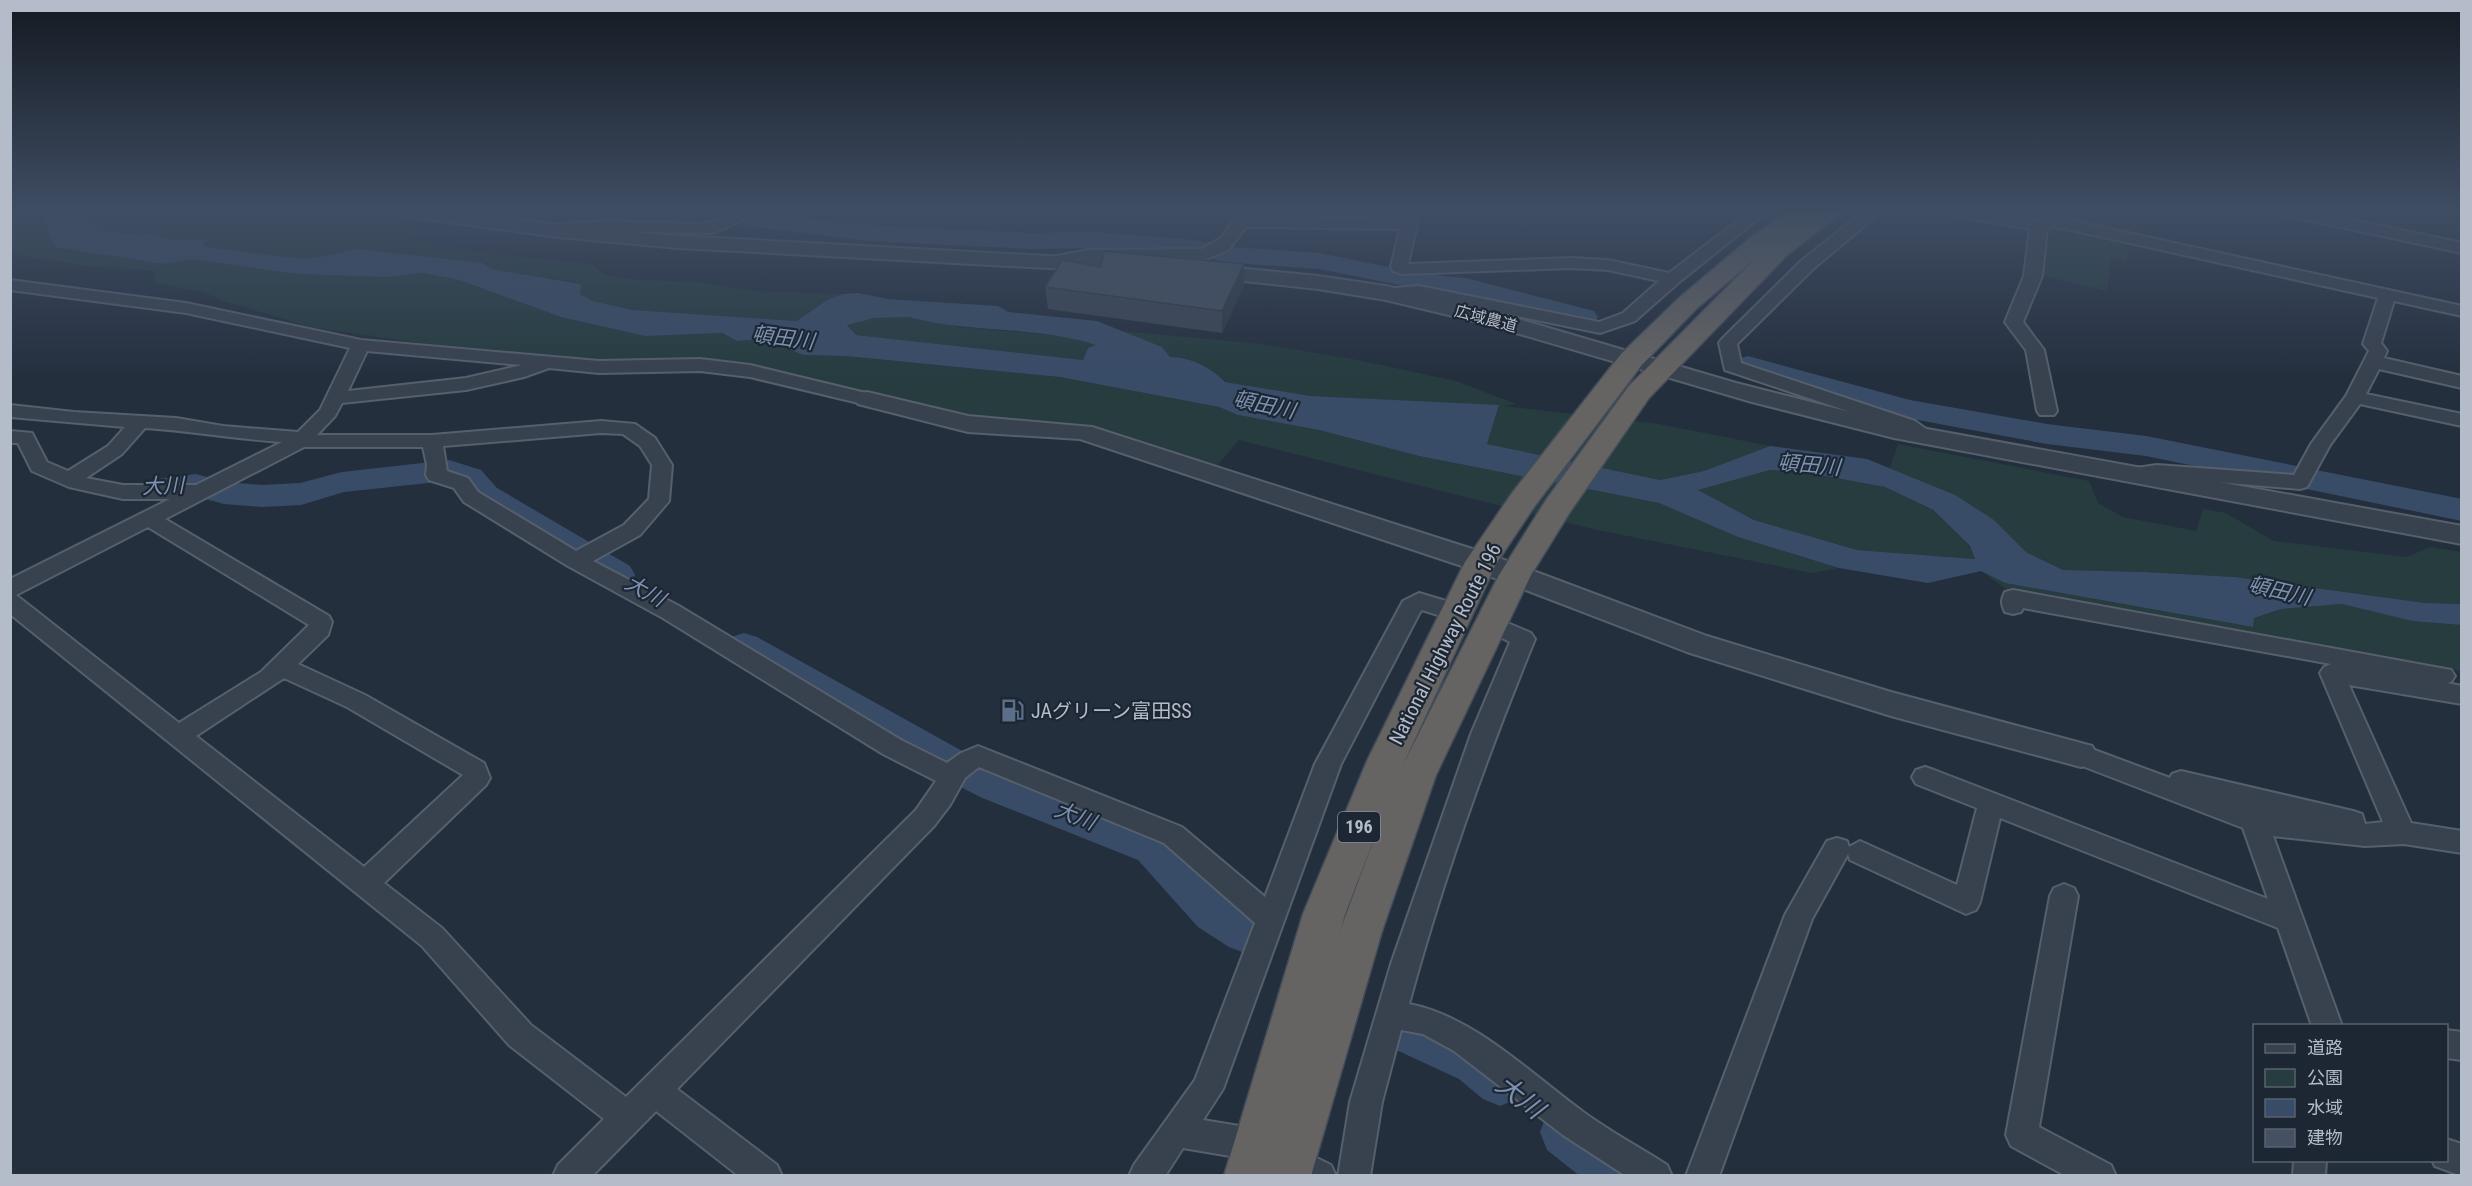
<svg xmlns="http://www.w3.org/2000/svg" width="2472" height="1186" font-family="'Roboto Condensed','Noto Sans JP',sans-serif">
<rect width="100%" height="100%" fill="#242f3e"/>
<path fill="#263c3f" d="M11,211L43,217L55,247L163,264L192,259L296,274L386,277L423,273L459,280L561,317L645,336L722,333L737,341L760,339L804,355L846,356L1060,377L1219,407L1238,415L1319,430L1419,456L1659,503L1738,537L1839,568L1812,573L1593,529L1239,440L1216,467L1090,425L970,419L785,371L722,362L605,363L426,344L311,327L224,301L202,292L155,283V271L87,266L11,254Z
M69,211H338L378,218L418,229L412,240L502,255L592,264L604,275L640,280L697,282L754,291L846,294L827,300L797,321L633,310L593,301L580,294L581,283L490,269L483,263L357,249L320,257L303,259L211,248L203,243L207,239L173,240L150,234L136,235L98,230L86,220L73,216Z
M2055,223L2130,240L2126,262L2111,258L2107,291L2037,274L2046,228Z
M909,317L959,327L1071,337L1098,345L1088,348L1083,360L856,335L847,324L874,318Z
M1122,331L1260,344L1353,359L1456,381L1516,404L1504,406L1659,424L1770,446L1704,471L1660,480L1487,444L1499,406L1311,396L1225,382C1215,370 1186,356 1170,357Z
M1898,444L2089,481L2098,503L2123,517L2196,531L2203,509L2226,513L2274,541L2407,557L2430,547L2461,552V604L2425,603L2235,577L2144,572L2063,570L2026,552L1994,520L1890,468Z
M1770,470L1809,473L1885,487L1932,510L1970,547L1976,559L1857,550L1754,520L1697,490Z
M1981,571L2005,583L2253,627L2254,618L2281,609L2342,604L2412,621L2461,625V671L2010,592Z"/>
<path fill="#394c67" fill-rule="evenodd" d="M13,211H69L73,216L91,220L98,230L136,235L150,234L173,240L209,239L203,243L206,247L303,259L320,257L357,249L483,263L491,269L581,284L580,294L593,301L633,310L797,321L827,300L843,294L858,293L888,299L998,306L1008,312L1097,321L1162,347L1170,357C1188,356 1214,369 1225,382L1311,396L1499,405L1487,444L1660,480L1704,471L1770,446L1867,459L1955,495L1994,520L2026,552L2063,570L2144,572L2235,577L2425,603L2461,604V625L2412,621L2342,604L2281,609L2254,618L2253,627L2005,583L1981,571L1928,583L1839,568L1738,537L1659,503L1419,456L1319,430L1238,415L1219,407L1060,377L846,356L804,355L760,339L737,341L722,333L645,336L561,317L459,280L423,273L386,277L296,274L192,259L163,264L55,247L43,217ZM909,317C970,334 1036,325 1096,345L1088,348L1083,360L856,335L847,325L874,318ZM1770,470L1809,473L1885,487L1933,510L1970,546L1975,559L1857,550L1754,520L1698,490Z"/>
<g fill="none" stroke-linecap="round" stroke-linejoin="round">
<path fill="#394c67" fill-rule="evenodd" d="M756,213L868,225L1031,233L1095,232L1194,240L1233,247L1319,253L1424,274L1466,278L1594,311L1598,317L1594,323L1584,326L1465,294L1424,290L1319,269L1233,263L1194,256L1095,248L1031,249L868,241L747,226L743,221L747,216Z
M1748,356L1910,400L2047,424L2146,436L2462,499V521L2146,456L2047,444L1907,418L1737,371L1733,365L1737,359Z
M449,460L481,470L497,488L630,566L635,575L630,584L617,587L604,584L473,504L457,484L447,481L344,492L301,505L262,507L224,504L195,496L171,497L159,493L154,486L159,479L196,474L225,482L262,485L300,483L342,472Z
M744,633L757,637L964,752L1010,773L1168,834L1230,899L1261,919L1268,933L1261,947L1245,953L1229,947L1198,927L1138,860L980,797L936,774L731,657L725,647L731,637Z
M1409,1010L1493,1047L1517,1065L1525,1082L1517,1099L1500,1106L1483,1099L1459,1079L1392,1048L1385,1032L1392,1016Z
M1565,1107L1583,1114L1640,1158L1648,1176H1580L1547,1150L1540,1132L1547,1114Z"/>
<defs>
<path id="minor" d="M738,211H760L758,214L712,233L590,231L558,236L550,231C565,213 680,226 708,223C718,222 729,215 738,211Z
M1241,211H1258L1253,217L1402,219L1404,211H1420L1408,264L1571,258L1608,260L1669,273L1750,211H1768L1678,283L1635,321L1600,333L1419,296L1382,297L1379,293L1382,289L1419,286L1599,322L1623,313L1659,281L1608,270L1571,268L1403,274L1393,271L1391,267L1400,229L1246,227L1228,250L1206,259L1194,261L1089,260L1057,266L1049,261L1051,257L1089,250L1202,249L1221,238Z
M1864,211H1882L1813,269L1737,344L1741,363L1915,421L1938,438L1935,442H1921L1901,429L1725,370L1719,343L1722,339L1801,261Z
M1950,211H1985L2037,221L2051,216L2462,306V316L2394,301L2381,343L2387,351L2384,358L2462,376V388L2379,369L2366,394L2462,414V426L2360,404L2330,445L2307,487L2300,489L2157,477L2129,481L2122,480L2119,475L2122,470L2157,465L2294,475L2311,444L2346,396L2369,351L2363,344L2378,298L2053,226L2047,229L2042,276L2023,322L2044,350L2057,411L2054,415H2040L2037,411L2026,350L2005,322L2024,276L2030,229L1958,216Z
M2281,211H2312L2462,243V253L2289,216Z
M10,280L186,303L361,340L599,361L700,359L750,365L874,395L877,399L874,403L867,405L750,377L700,371L599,373L549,368L524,377L466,390L342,403L335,416L317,435H432L601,421L635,424L655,438L672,465L669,501L640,535L593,561L679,606L901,740L947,763L961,753L978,746L1182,827L1265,897L1315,764L1403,601L1419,593L1446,601L1449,607L1446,613L1438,615L1422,610L1420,612L1341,764L1223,1089L1203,1120L1257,1129L1331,1165L1336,1176H1284L1254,1160L1183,1148L1165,1176H1129L1134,1165L1195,1080L1255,923L1164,843L979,767L965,778L950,805L934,826L677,1089L777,1165L782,1176H739L656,1111L592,1176H553L558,1165L604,1119L509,1045L422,946L10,614V579L170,499H123L69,487L32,471L18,443H10V431L32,433L47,462L68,471L108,446L125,427L10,417V405L74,412L176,418L223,426L298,432L320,410L350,348L186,313L10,290ZM367,351L522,365L466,378L348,391ZM145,428C191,431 236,439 282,442L196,485H123L86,478L122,454ZM601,433L623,434L640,446L652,465L649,499L624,525L576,551L478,492L468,478L447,471L443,446ZM304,447H423L427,465L426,475L429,480L454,488L464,502L568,566L663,618L883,754L936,781L916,810L626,1097L531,1025L442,928L384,883L486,785L490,778L484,763L365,695L298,664L328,635L332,622L329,616L165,519ZM148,527L309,625L261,672L179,723L16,595ZM284,678L347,707L463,775L364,867L196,736Z
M2013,590L2451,670L2455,676L2451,682L2447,683L2462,686V704L2349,685L2411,823L2462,831V853L2404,844L2365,846L2273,836L2342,1026H2312L2278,928L2000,818L1980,902L1976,910L1966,914L1850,860L1848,854L1812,919L1719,1176H1686L1785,915L1827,841L1837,838L1847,841L1849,847L1860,841L1957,885L1977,808L1916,784L1912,777L1916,770L1925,767L1934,770L2268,899L2243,828L2072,762L2068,755L2072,748L2081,745L2170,778L2172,774L2181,771L2353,811L2362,814L2365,824L2383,822L2320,673L2324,667L2331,664L2023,608L2021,612L2013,614L2005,612C2001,604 2001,600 2005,592Z
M1510,624L1531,633L1535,639C1486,758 1443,879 1409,1004C1473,1016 1530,1073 1582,1111C1609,1131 1639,1147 1667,1165L1672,1176H1626L1563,1135L1454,1051L1423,1034L1401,1030L1382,1102L1370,1176H1338L1350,1102L1391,964L1471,734L1510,642L1502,638L1498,632L1502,626Z
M2064,884L2074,888L2078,896L2039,1127L2111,1165L2116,1176H2066L2011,1146L2006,1135L2050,896L2054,888Z
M2446,1030L2462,1032V1060L2446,1058Z
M2446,1139L2462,1144V1176L2435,1166L2432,1160H2446Z
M2294,1160H2326L2325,1176H2293Z"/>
<path id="tertiary" d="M401,211H457L558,225L679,236L1139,261L1147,262L1150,267L1147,272L1139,273L679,248L558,237L411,217L404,215Z
M1206,265L1318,276L1386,286L1498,313L1736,383L1894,423L2462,526V544L1894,438L1752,402L1482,323L1386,300L1318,289L1198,276L1195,271L1198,266Z
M867,392L968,416L1092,427L1491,555L1707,636L1891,692L2081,743L2092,746L2097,755L2092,764L2081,767L1891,716L1687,652L1471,569L1080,439L968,432L858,404L855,399L858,394Z"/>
<path id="trunk" d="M1788,211H1815L1813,214L1817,211H1844L1787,255L1649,398L1570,512L1531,575L1436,775L1382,931L1311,1176H1224L1303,914L1367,761L1465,562L1512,493L1621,354L1679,298L1749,239ZM1757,257L1629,386L1546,500L1499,575L1402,767L1496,564L1534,507L1641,366L1697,308ZM1382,818L1340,931L1337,942L1345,914Z"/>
</defs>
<use href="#minor" stroke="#565f6c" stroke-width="4"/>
<use href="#tertiary" stroke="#565f6c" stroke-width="4"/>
<use href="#trunk" stroke="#434c59" stroke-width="3"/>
<use href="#minor" fill="#38414e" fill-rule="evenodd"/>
<use href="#tertiary" fill="#38414e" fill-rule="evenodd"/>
<use href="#trunk" fill="#656462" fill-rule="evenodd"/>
</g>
<path fill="#3b4654" d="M1244,264V286L1222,333L1048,309L1045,287L1101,267Z"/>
<path fill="#303945" d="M1244,264V286L1222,333V311Z"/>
<path fill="#455162" stroke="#303945" stroke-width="1.5" d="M1104,251L1244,264L1222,311L1045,287L1062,260L1101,267Z"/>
<linearGradient id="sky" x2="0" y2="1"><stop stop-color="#141a22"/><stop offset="0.56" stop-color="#3f4d63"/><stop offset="1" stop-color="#3f4d63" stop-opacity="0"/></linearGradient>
<rect width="2472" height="377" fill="url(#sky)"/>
<defs>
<symbol id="fuel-bare" viewBox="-9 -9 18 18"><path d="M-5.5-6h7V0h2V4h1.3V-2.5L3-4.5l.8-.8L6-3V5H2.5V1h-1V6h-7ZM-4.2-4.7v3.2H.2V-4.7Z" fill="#5c6f8a" stroke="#1d2633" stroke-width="2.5" paint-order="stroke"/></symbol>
</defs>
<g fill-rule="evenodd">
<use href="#fuel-bare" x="996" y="694" width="33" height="33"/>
</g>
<g text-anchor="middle" stroke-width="4.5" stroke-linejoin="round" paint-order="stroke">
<g font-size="16" fill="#b4bcc9" stroke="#1d2633">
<text transform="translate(1486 318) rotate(15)" y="6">広域農道</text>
</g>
<rect fill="#1d2633" stroke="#878f9c" stroke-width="1.5" x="1338" y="812" width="42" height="30" rx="4.5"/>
<g font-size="18" font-weight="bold" fill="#b4bcc9">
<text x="1359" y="833">196</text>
</g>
<g font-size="20" fill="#b4bcc9" stroke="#1d2633">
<text transform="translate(1445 644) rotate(-63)" y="7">National Highway Route 196</text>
</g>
<g font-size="20" fill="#b4bcc9" stroke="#1d2633" text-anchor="start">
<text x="1031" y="718">JAグリーン富田SS</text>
</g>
<g font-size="21" font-style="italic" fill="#7c92b1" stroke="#1d2633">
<text transform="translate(783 338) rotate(7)" y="7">頓田川</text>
<text transform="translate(1264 405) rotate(12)" y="7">頓田川</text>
<text transform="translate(1809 465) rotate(5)" y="7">頓田川</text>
<text transform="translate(163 486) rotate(-2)" y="7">大川</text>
<text transform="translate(645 591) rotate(29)" y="7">大川</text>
<text transform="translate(2279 591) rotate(13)" y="7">頓田川</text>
<text transform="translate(1075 816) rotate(21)" y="7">大川</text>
</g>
<g font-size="26" font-style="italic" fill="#7c92b1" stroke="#1d2633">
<text transform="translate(1520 1097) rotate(38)" y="9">大川</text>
</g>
</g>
<rect width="2472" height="1186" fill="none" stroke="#b4bcc9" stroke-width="24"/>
<rect x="2253" y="1024" width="195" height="138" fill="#1d2633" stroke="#59626f" stroke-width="1.5"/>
<rect x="2265" y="1044" width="30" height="9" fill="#38414e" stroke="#59626f" stroke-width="1.5"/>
<text x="2307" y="1054" font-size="18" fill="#b4bcc9">道路</text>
<rect x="2265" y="1069" width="30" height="18" fill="#263c3f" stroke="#59626f" stroke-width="1.5"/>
<text x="2307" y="1084" font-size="18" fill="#b4bcc9">公園</text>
<rect x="2265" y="1099" width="30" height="18" fill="#394c67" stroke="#59626f" stroke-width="1.5"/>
<text x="2307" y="1114" font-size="18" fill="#b4bcc9">水域</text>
<rect x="2265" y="1129" width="30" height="18" fill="#455162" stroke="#59626f" stroke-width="1.5"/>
<text x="2307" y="1144" font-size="18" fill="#b4bcc9">建物</text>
</svg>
